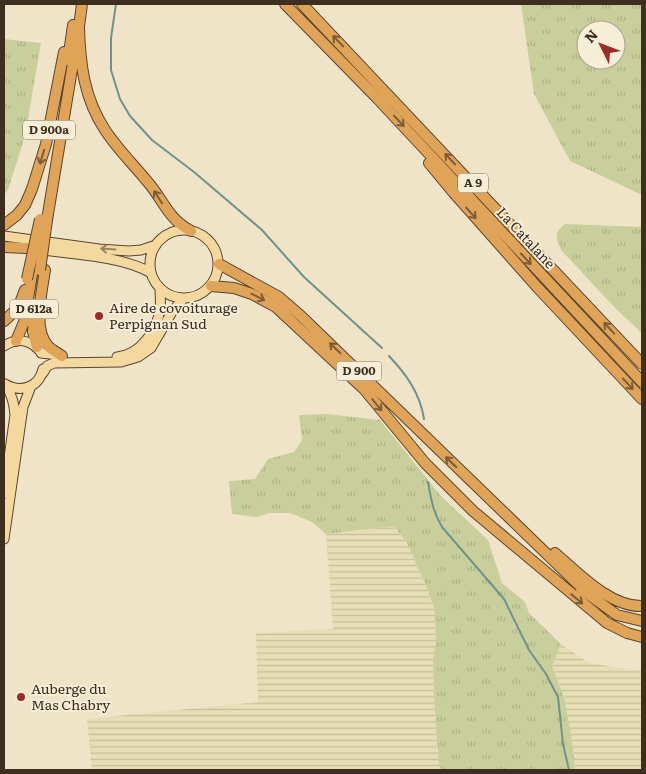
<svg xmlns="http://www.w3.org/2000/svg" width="646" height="774" font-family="Literata,serif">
<defs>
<pattern id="farmland-rules" width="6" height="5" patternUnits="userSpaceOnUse" patternTransform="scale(1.25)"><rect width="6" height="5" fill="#e6deb5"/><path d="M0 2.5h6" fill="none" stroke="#c6bf9b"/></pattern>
<pattern id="grass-tufts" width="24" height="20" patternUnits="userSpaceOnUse" patternTransform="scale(1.25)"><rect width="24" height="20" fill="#c9cf9b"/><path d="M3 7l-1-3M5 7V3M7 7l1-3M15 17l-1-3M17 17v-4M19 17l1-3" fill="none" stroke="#aeb285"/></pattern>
</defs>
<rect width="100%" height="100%" fill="#f0e4c8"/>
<path fill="url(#farmland-rules)" d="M394,526L407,543L427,588L434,608L436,640L433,660L434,699L439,766L442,770H92L87,719L258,702L256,633L333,629L326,534Z
M561,644L589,663L642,671V770H575L572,740L565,701L552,666Z"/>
<path fill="url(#grass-tufts)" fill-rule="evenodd" d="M521,4H642V195L570,161L534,94ZM586,30H616V60H586Z
M4,39L41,43L25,136L8,190L4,195Z
M565,224L642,227V333L617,310L562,251C556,240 553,233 565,224Z
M326,414L380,420L441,496L488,540L502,583L525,602L529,613L561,644L552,666L565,701L572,740L575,770H442L439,766L434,699L433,660L436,640L434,608L427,588L407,543L394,526L326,534L312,522L290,513H269L257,517L232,514L229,481L255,479L268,459L294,452L302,440L299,415Z"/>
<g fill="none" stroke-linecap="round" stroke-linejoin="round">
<path stroke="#6f938a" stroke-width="2" d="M116,4L111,38V70L120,99L130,116L152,140L194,172L262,230L304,277L382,348
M389,356C406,374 420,393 424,419
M428,482C431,499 433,512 442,527L504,599L529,650L546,674L558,697L563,744L569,770"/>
<defs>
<path id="primary" d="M150 264a34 34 0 1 1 68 0a34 34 0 1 1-68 0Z
M4,236L99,249L129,251L141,250L156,245
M36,249C69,254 124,256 151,273
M4,346C16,338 29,339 39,350
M41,353L59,355
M117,357C140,355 157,331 160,309C161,303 160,295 160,289
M43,373L47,366L54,363L121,362L138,357L151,348L172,312L183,299
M5,384C20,393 39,388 43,369
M4,493L15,415C14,403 12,395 5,384
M4,539L23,407L31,386"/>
<path id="highway" d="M285,4L376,97L642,382
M302,4L642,364
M79,27C80,64 84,98 105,130C118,150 136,167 151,186C165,204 169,219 191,231
M78,34L82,4
M68,60L73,25
M429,163L453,192L538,288L642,399
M47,220L75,51
M4,225L17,215L25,205L32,189L46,144L64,52
M4,247L26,248
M219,264L279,297L301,316L585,591
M45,270C42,291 32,331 49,347C52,350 58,353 62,356
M211,286L234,288L252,294L276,307L364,389L425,463L473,511L607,623L627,633L642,637
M34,309L33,332L37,347
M4,321L18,308L25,290
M16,341L24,322L33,269
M555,553C578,573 610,607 642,606
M581,589L617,615L642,621"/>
</defs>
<use href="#primary" stroke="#5b4430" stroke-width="11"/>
<use href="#highway" stroke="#5b4430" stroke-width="12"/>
<use href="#primary" stroke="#f3d9a0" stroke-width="9"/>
<use href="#highway" stroke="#e0a458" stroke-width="10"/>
<defs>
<path id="highway-bridge" d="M40,270L47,220
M27,279L40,219"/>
</defs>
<use href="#highway-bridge" stroke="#5b4430" stroke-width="12" stroke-linecap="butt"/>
<use href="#highway-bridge" stroke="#e0a458" stroke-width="10"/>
</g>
<defs><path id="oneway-shaft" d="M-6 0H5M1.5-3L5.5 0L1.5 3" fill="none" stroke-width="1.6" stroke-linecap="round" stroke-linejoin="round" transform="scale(1.25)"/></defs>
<g stroke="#7e5d36">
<use href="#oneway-shaft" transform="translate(338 41) rotate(-134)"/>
<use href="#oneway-shaft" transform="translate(399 121) rotate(47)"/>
<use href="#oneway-shaft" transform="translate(42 157) rotate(107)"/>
<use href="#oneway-shaft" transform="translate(450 159) rotate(-133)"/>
<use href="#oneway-shaft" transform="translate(158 197) rotate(-123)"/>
<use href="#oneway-shaft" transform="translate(471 213) rotate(48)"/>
<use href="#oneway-shaft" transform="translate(526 259) rotate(47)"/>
<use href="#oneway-shaft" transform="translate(258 297) rotate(27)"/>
<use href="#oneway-shaft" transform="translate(609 328) rotate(-133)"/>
<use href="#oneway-shaft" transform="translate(335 348) rotate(-136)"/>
<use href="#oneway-shaft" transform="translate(628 384) rotate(47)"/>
<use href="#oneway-shaft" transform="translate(377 405) rotate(51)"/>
<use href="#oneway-shaft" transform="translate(451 462) rotate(-136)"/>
<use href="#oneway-shaft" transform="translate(577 599) rotate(40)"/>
</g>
<use stroke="#988460" href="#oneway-shaft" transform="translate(108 249) rotate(-176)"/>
<g fill="#9e2a2b" stroke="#f7eed8" stroke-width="2">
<circle cx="99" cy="316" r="5"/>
<circle cx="21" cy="697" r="5"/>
</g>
<g text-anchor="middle" stroke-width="4" stroke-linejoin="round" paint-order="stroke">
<g fill="#f7eed8" stroke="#756857" stroke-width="1">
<rect x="23" y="120.5" width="52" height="19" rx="4"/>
<rect x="458" y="173.5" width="30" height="19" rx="4"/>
<rect x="10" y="299.5" width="48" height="19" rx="4"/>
<rect x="336.5" y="361.5" width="45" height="19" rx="4"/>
</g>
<g font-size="12" font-weight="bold" fill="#3d2e20">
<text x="49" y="134">D 900a</text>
<text x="473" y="187">A 9</text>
<text x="34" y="313">D 612a</text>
<text x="359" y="375">D 900</text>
</g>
<g font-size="14" fill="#3d2e20" stroke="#f7eed8">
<text transform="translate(526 238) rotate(47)" y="5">La Catalane</text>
</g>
<g font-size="14" fill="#3d2e20" stroke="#f7eed8" text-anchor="start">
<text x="109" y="313">Aire de covoiturage<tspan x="109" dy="16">Perpignan Sud</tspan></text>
<text x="31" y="694">Auberge du<tspan x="31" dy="16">Mas Chabry</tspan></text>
</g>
</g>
<rect width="646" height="774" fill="none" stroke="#3d2e20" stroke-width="10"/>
<g transform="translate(601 45) rotate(312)"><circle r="24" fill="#f7eed8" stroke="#ada18e"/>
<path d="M0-4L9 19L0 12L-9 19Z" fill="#9e2a2b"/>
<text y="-8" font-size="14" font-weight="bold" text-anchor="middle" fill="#3d2e20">N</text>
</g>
</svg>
